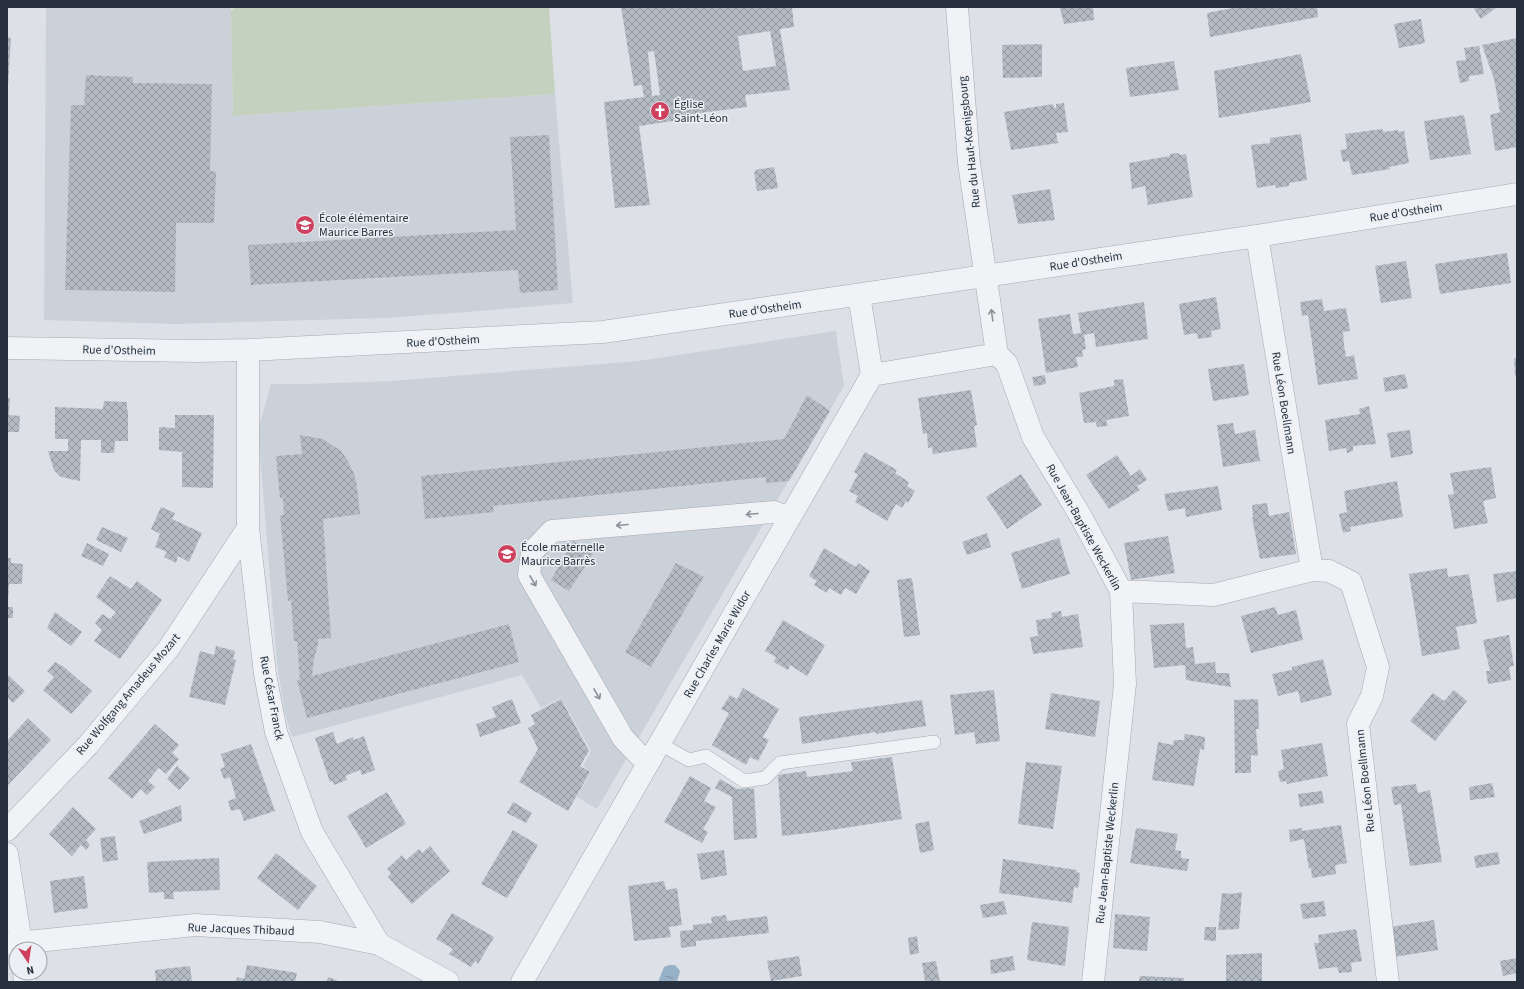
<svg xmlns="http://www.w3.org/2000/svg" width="1524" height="989" font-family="'Source Sans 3',sans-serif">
<defs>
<pattern id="water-ripples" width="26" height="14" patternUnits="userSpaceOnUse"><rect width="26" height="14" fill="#97b1c8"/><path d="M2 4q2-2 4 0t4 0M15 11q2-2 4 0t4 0" fill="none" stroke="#7b90a4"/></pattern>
<pattern id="building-cross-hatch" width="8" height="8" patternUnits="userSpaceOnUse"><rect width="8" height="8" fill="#b4bbc4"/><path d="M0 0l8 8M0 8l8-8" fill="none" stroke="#9298a0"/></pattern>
</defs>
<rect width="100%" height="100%" fill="#dde1e7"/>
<path fill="#cbd1d9" d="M46,7H231L233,116L555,94L573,303L467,312L385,318L174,324L44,320Z
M836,331L844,386L597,809L577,797L591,772L583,766L591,751L561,698L541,708L522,675L292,737L285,714L277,663L258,430L271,384H307L392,381L638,361Z"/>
<path fill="#c4d1be" d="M235,7H549L555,94L233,116L231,11Z"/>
<path fill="url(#water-ripples)" d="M669,965H675L680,971L677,982H658L664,967Z"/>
<path fill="url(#building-cross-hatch)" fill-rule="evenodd" d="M621,7H792L794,27L780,29L790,90L745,95L747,107L685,115L686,119L639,126L650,205L615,208L604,102L644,97L642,85L634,86ZM770,31L776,66L743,71L738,36ZM654,51L660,95L652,96L648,52Z
M1067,7H1093L1094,20L1064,24L1060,8Z
M1238,7H1317L1318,17L1210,37L1207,13Z
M1473,7H1497L1481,19Z
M1421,19L1425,43L1399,48L1394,24Z
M7,37L11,38L8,87H7Z
M1517,38V147L1495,151L1490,115L1500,112L1494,79L1482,45Z
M1042,44V77L1003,78L1002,45Z
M1479,46L1484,74L1469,76V81L1460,83L1456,61L1466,60L1464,48Z
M1301,54L1311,102L1219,118L1214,71Z
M1174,61L1179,90L1130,97L1126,68Z
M86,75L133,77V83L212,84L210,171L216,172L214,223H176L175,292L65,290L71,105H84Z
M1064,103L1068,132L1056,133L1058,143L1011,150L1004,112L1053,104L1054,108H1056V104Z
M1464,115L1471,154L1430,160L1424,121Z
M1382,129L1384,132L1398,130V132L1404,131L1409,163L1389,167L1390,169L1352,175L1349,161L1343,162L1340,150L1347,149L1345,134Z
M1301,134L1307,180L1289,183V186L1276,188L1275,185L1257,188L1251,145L1270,143V138Z
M549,135L558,290L520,293L518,270L251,285L248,245L516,230L510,137Z
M1178,153L1180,155L1186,154L1193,197L1148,205L1145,186L1132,189L1129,163L1170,156V154Z
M774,167L778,188L757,191L754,172H756L755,170Z
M1050,189L1055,220L1018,224L1012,195Z
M1507,253L1511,283L1440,294L1435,264Z
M1406,261L1412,298L1381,303L1375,266Z
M1216,297L1221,329L1211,331L1212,337L1198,339L1197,333L1184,335L1179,304Z
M1322,299L1324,311L1346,308L1350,331L1343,332L1344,345L1346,357L1354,355L1358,379L1318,385L1308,315L1302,316L1300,302Z
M1144,302L1148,339L1096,347L1094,333L1084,335L1086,349L1082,350L1083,357H1076L1078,367L1046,373L1038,319L1070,314L1073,334L1081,333L1078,313Z
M1514,358H1517V376H1515Z
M1244,364L1249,395L1213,401L1208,369Z
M1405,374L1408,388L1385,392L1383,378Z
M1045,375L1046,384L1034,386L1032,377Z
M1123,379L1129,416L1106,420L1108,426L1097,427L1096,422L1084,423L1079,393L1114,386V380Z
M971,390L977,425L974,426L977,447L933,454L932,447L928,448L927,433L923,434L918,398Z
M807,395L830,411L789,481L766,483V477L493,506L494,512L425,519L421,476L784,439Z
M7,398H10L9,415L20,416L19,432H7Z
M104,401L127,402V410H128V441H115L114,453H101V440H81L80,481L61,477L54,470L48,451H68V439H55V407L103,409Z
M1369,406L1376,444L1353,446V451L1347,453L1346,448L1329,451L1325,420L1360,414L1359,409Z
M175,415H214L213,488L182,487V452L159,450V427L175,428Z
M1233,423L1235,434L1255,430L1260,461L1223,467L1217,425Z
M1410,430L1413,454L1391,458L1387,433Z
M300,435L323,439L341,451L348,461L354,474L357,486L360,514L323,519L331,638L318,639V644L314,659L312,676L509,624L519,662L307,718L297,680H300L297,641H294L291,600L288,601L280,515H284L283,498H280L276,456L302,454Z
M865,452L897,470L895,473L909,482L907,486L915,491L908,503L906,501L902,508L896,504L887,521L855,502L858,496L849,491L858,474L854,472Z
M1117,455L1131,476L1140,469L1147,480L1137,486L1140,490L1109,509L1086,475Z
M1491,467L1496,498L1483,501L1488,523L1454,529L1448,495L1454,494L1450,473Z
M1021,474L1042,505L1007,529L986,497Z
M1397,481L1403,517L1350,527L1351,531L1343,533L1339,514L1347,512L1344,491Z
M1218,486L1222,510L1186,517L1185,508L1168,511L1164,494Z
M1267,503L1269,516L1289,512L1296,554L1260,559L1252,517H1253L1252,505Z
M161,507L175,513L172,519L202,533L189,562L178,556L176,563L164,557L167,552L155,547L160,534L151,529Z
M102,527L128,538L121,552L96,540Z
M987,533L991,547L967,555L962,542Z
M1168,536L1175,573L1131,580L1124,543Z
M1059,538L1070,574L1022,589L1011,553Z
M573,541L593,554L569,591L551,580Z
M87,543L109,554L103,566L81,556Z
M824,548L856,567L858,563L870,571L856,594L845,588L841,595L829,588L827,593L814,585L817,581L809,576Z
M7,558H11V563L23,564L22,584H9L8,603H7Z
M676,563L704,577L651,667L625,652Z
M1447,568L1448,577L1469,574L1477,623L1456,627L1460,649L1422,656L1409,574Z
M1517,571V598L1497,602L1493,574Z
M110,576L131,589L137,581L162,600L120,659L94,641L102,630L95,623L102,614L110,619L116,612L96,597Z
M912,578L920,635L904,637L897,580Z
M7,607H13V618H7Z
M1275,607L1278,615L1296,610L1303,640L1251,653L1241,616Z
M1061,611L1062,617L1078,614L1083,647L1033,654L1030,637L1038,636L1036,620L1052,618L1051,613Z
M55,612L82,632L71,646L47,628Z
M783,620L825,645L807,676L790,665L788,670L774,662L776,657L765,651Z
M1184,623L1186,648L1193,647L1195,664L1215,662L1216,673H1229L1231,687L1186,680L1185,665L1154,668L1150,625Z
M1509,635L1514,666L1509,667L1511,680L1488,684L1486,671H1490L1483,640Z
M216,646L235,651L233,659L236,660L225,705L189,697L200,651L214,655Z
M1323,659L1332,695L1301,703L1298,691L1278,696L1272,674L1292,670V667Z
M55,662L64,667L92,691L71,714L43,690L54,677L47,671Z
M7,674L25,691L13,703L7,697Z
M743,688L779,709L763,737L769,740L758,761L750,757L746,765L712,745L729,713L721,709L730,695L737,699Z
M994,690L1000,741L976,744L974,732L955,735L950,695Z
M1454,690L1467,701L1435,741L1410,721L1433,693L1444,701Z
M1051,693L1100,701L1095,737L1045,729Z
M512,699L521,723L480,737L476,724L496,717L492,707Z
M561,699L589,751L580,766L590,772L568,811L519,782L538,749L528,728L535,724L531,715Z
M1258,699L1259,729H1256L1258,756L1251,755V773H1235L1234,700Z
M922,700L926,726L876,734V732L802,744L799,717Z
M28,718L51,740L7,786V741Z
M155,724L179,745L172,753L179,759L166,774L159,768L156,771L148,781L155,787L147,795L141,789L132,799L108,778Z
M333,732L337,744L353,737L354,740L364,736L375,770L362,775L360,770L345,776L347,780L334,785L332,780L330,782L315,738Z
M1185,734L1205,737L1204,750L1200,749L1194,786L1152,780L1158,742L1173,745L1174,740H1184Z
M1322,743L1328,776L1287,784L1286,781L1280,782L1278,771L1284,769L1281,750Z
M251,744L275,811L244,821L240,809L231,811L228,801L236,798L230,777L224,779L220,769L225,767L221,754Z
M892,757L902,819L825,831L782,836L778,775L806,771L807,777L853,771L851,762Z
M1026,762L1062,766L1053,829L1018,824Z
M177,766L190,778L179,790L167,779Z
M690,776L711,788L704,801L716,807L703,829L708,832L702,843L664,822Z
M720,779L737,789L754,788L757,838L734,840L732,797L715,788Z
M1492,783L1495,797L1470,800L1469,787Z
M1416,784L1418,793L1430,790L1442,862L1410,866L1401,804L1394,805L1391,787Z
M1322,791L1324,803L1300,807L1298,794Z
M387,792L406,824L366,848L347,816Z
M513,802L532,813L526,823L507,813Z
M181,805L182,821L144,834L139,821Z
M73,807L96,829L86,840L90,845L86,850L81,845L72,856L49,834Z
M929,821L934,850L920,853L915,824Z
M1341,825L1347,863L1335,865L1336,874L1312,878L1311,868L1309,869L1304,839L1290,842L1289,830L1302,828V831Z
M1136,828L1178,834L1175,850L1181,851V858L1189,859L1187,871L1130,863Z
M513,830L538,845L507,898L481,884Z
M115,836L118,860L103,862L100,838Z
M430,846L450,871L412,904L388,877L391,873L387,869L402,855L406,860L419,849L422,853Z
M724,850L727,875L701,880L697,854Z
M1498,852L1500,864L1476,868L1474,856Z
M276,853L317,886L298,910L257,878Z
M219,858L220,890L173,892L174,899H164V892L149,893L147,862Z
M1003,859L1077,870L1076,872L1080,873L1079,883L1078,888L1074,887L1072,903L999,893Z
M84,876L88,908L54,913L50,881Z
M664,881L666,890L677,888L682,925L669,927L671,937L634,941L628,886Z
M1242,892L1239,929L1218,930L1222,893L1232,894Z
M1004,901L1007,914L983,918L980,905Z
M1324,901L1326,916L1303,919L1300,904Z
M452,913L494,937L478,964L475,961L471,967L449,954L453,949L436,939Z
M1115,914L1150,917L1147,951L1113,948Z
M726,915L727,921L767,916L769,933L696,941V946L681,948L680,931L693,930V925L712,923L711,917Z
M1434,920L1438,950L1394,957L1390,927Z
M1032,922L1069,927L1065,966L1027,960Z
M1205,927H1216V941L1204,940Z
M1356,929L1362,961L1351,963L1352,972L1339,973L1337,967L1319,969L1314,943H1319L1318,935Z
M917,936L919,953L910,955L908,938Z
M1262,953V982H1226V955Z
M799,956L802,976L771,981L767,961Z
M1013,956L1015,970L991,974L990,960Z
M1517,958V973L1503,976L1500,961Z
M936,961L940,982H925L922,963Z
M247,965L297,973L295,982H236L237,977L244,979Z
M190,966L192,982H156L155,970Z
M1140,976L1184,978V982H1139Z
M328,977L341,982H326Z"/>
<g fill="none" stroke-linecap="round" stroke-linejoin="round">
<defs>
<path id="service" d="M660,744L689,760L706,756L744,781L765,778L780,763L934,742"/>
<path id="minor" d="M957,7L969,163L997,354L1007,364L1033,437L1080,515L1121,591L1125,684L1093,982
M1257,236L1312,570L1329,571L1351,582L1378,667L1372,696L1358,724L1388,982
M7,348L198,351L248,350L603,332L1257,236L1517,194
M248,350V528L265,674L276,732L312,832L379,944L448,982
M872,375L997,354
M1121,591L1214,595L1312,570
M651,759L639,755L623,738L529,575L532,552L552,531L774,512L790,518
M7,830L88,745L169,648L248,528
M7,854L22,949
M7,944L195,925L320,932L379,944
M24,973L25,982
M522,982L872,375L859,295"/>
</defs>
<use href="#service" stroke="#a2a8b1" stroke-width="14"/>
<use href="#minor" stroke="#a2a8b1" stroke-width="23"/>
<use href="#service" stroke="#f0f2f5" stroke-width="13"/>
<use href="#minor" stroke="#f0f2f5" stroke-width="22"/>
</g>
<defs><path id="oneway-shaft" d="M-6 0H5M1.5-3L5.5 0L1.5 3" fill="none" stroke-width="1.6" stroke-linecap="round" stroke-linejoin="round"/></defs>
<g stroke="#8b9199">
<use href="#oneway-shaft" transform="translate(992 315) rotate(-98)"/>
<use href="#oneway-shaft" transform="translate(752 514) rotate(175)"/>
<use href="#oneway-shaft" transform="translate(622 525) rotate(175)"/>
<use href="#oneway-shaft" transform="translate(533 581) rotate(60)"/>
<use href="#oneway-shaft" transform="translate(597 694) rotate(60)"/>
</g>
<defs>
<symbol id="church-disc" viewBox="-11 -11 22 22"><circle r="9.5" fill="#ce405d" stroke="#ecf0f5"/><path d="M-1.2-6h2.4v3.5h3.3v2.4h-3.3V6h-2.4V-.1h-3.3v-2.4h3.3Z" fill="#fff"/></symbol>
<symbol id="school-disc" viewBox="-11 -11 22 22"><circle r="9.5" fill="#ce405d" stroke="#ecf0f5"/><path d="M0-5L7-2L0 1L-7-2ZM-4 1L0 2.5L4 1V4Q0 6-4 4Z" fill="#fff"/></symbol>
</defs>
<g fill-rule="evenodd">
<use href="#church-disc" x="649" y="100" width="22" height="22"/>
<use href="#school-disc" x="294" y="214" width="22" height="22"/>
<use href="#school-disc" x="496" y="543" width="22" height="22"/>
</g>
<g text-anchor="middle" stroke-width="3" stroke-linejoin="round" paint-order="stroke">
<g font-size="12" fill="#26303d" stroke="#ecf0f5" text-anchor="start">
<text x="674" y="108">Église<tspan x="674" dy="14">Saint-Léon</tspan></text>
<text x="319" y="222">École élémentaire<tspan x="319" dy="14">Maurice Barres</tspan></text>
<text x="521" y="551">École maternelle<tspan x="521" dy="14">Maurice Barrès</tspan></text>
</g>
<g font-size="12" fill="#26303d" stroke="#ecf0f5">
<text transform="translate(969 142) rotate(-96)" y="4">Rue du Haut-Kœnigsbourg</text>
<text transform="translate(1406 212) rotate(-9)" y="4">Rue d'Ostheim</text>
<text transform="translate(1086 261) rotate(-9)" y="4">Rue d'Ostheim</text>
<text transform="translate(765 309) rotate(-8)" y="4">Rue d'Ostheim</text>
<text transform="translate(443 341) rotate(-3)" y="4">Rue d'Ostheim</text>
<text transform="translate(119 350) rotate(1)" y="4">Rue d'Ostheim</text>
<text transform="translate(1284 403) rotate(81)" y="4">Rue Léon Boellmann</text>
<text transform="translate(1084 527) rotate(61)" y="4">Rue Jean-Baptiste Weckerlin</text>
<text transform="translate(717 644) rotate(-60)" y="4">Rue Charles Marie Widor</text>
<text transform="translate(128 694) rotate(-50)" y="4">Rue Wolfgang Amadeus Mozart</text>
<text transform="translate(272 698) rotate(79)" y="4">Rue César Franck</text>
<text transform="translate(1365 781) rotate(-96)" y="4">Rue Léon Boellmann</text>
<text transform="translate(1107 853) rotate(-84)" y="4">Rue Jean-Baptiste Weckerlin</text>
<text transform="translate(241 929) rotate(2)" y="4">Rue Jacques Thibaud</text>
</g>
</g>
<rect width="1524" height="989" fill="none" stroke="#26303d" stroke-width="16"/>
<g transform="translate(28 961) rotate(167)"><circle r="19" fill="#ecf0f5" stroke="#9da3ab"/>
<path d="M0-3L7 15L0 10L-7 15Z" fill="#ce405d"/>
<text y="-6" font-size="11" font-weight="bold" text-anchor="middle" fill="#26303d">N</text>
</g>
</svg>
